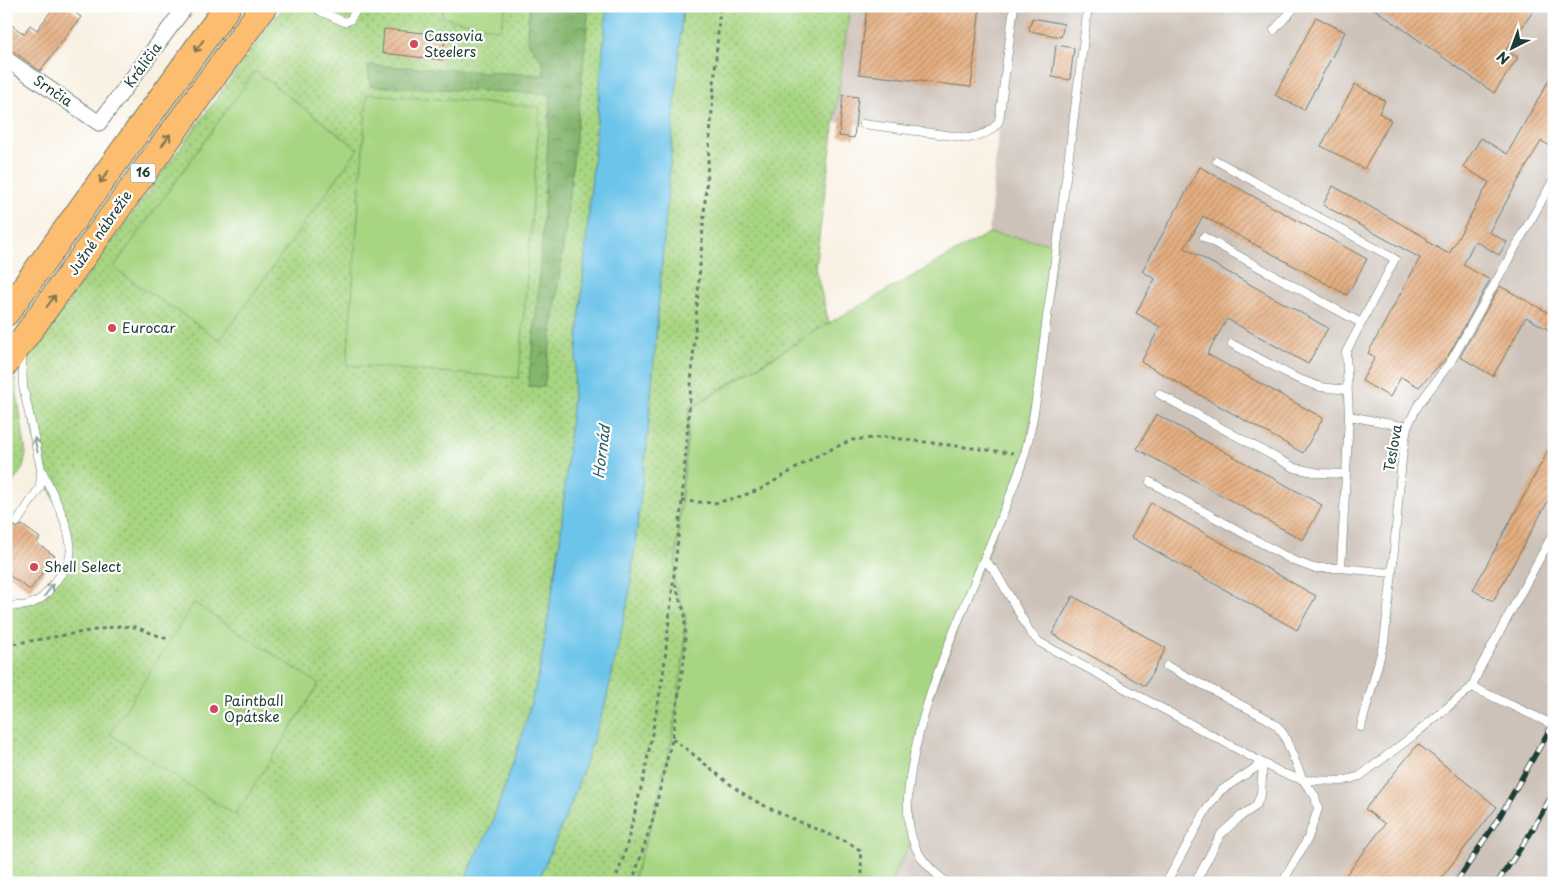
<svg xmlns="http://www.w3.org/2000/svg" width="1560" height="889" font-family="'Playpen Sans',sans-serif">
<defs>
<pattern id="grass-dots" width="8" height="8" patternUnits="userSpaceOnUse" patternTransform="scale(1.25)"><rect width="8" height="8" fill="#a7d582"/><path d="M2 2h.1M6 6h.1" fill="none" stroke="#87ae6b" stroke-width="1.8" stroke-linecap="round"/></pattern>
<pattern id="forest-crowns" width="20" height="18" patternUnits="userSpaceOnUse" patternTransform="scale(1.25)"><rect width="20" height="18" fill="#85b670"/><path d="M2 6a3 3 0 1 1 6 0M12 15a3 3 0 1 1 6 0" fill="none" stroke="#6c955d"/></pattern>
<pattern id="building-hatch" width="6" height="6" patternUnits="userSpaceOnUse" patternTransform="scale(1.25)"><rect width="6" height="6" fill="#e5ae81"/><path d="M-1 1l2-2M0 6l6-6M5 7l2-2" fill="none" stroke="#b98f6a"/></pattern>
</defs>
<rect width="100%" height="100%" fill="#fff"/>
<filter id="ink" filterUnits="userSpaceOnUse"><feTurbulence type="fractalNoise" baseFrequency=".02" numOctaves="2"/><feDisplacementMap in="SourceGraphic" scale="10" xChannelSelector="R" yChannelSelector="G"/><feConvolveMatrix kernelMatrix="1 2 1 2 8 2 1 2 1" color-interpolation-filters="sRGB"/></filter>
<filter id="wash" filterUnits="userSpaceOnUse"><feTurbulence type="fractalNoise" baseFrequency=".0096" numOctaves="4" result="noise"/><feDisplacementMap in="SourceGraphic" scale="20" xChannelSelector="R" yChannelSelector="G"/><feGaussianBlur stdDeviation="1.12" result="paint"/><feColorMatrix in="noise" values="0 0 0 0 0 0 0 0 0 0 0 0 0 0 0 0 0 1.4 0 .05"/><feComposite in="paint" operator="in"/></filter>
<g filter="url(#wash)">
<rect width="100%" height="100%" fill="#f8f0e1"/>
<path fill="#cdc2b9" d="M850,6H1554V883H890L912,840L908,795L916,750L1058,243L989,233L999,122L969,138L835,122Z"/>
<path fill="url(#grass-dots)" stroke="#63895b" d="M284,6H607L560,542L539,673L521,739L491,826L463,883H6V605L19,606L46,596L68,562L69,534L41,469L21,366Z
M683,6H850L815,267L829,323L689,408L674,581L685,614V648L672,739L652,822L632,883H537L571,804L605,705L629,596L648,433Z
M10,376L15,378L26,454L23,468L6,492V381Z"/>
<path fill="url(#forest-crowns)" stroke="#527a52" d="M530,6H589C577,133 563,260 544,387L528,386L538,296L551,94L370,86L368,65L544,75L543,63L526,39Z"/>
<path fill="#a7d582" stroke="#63895b" d="M444,6H506L500,30L442,17Z
M255,71L358,149L220,340L113,268Z
M367,94L540,107L519,378L347,365Z
M989,233L1058,244L1025,455L924,715L908,795L912,840L890,883H632L652,822L672,739L685,648V614L674,581L690,409L829,323Z
M194,603L319,684L235,815L110,734Z"/>
<path fill="#6dc4ea" stroke="#46808f" d="M607,6H683L648,433L629,596L605,705L571,804L537,883H463L491,826L521,739L539,673L560,542Z"/>
<g id="blocks">
<path fill="url(#building-hatch)" d="M55,6H67L81,17L40,71L6,46V21L24,34L30,25L37,30Z
M867,6H980L971,87L859,74Z
M1370,6H1537L1506,50L1518,58L1494,93Z
M1316,17L1345,32L1304,110L1275,95Z
M1032,18L1064,24L1061,37L1029,31Z
M384,29L445,35L443,60L382,53Z
M1056,45L1074,48L1070,80L1052,77Z
M1554,71V148L1541,141L1489,232L1507,242L1499,255L1475,241L1463,265L1490,280L1448,356L1419,387L1401,377L1390,397L1362,381L1375,357L1368,353L1420,258L1323,205L1333,186L1428,239L1426,241L1449,254L1489,182L1463,167L1481,138L1507,154Z
M1355,84L1385,101L1379,113L1391,120L1364,169L1321,146Z
M843,95L858,97L854,138L839,136Z
M1200,167L1367,259L1347,295L1203,216L1185,248L1328,328L1308,364L1227,319L1207,354L1323,418L1303,453L1141,362L1160,327L1136,313L1155,279L1142,271Z
M1500,286L1554,316V333L1526,317L1493,376L1460,357Z
M1156,414L1322,505L1303,540L1137,449Z
M1554,440V490L1493,601L1473,590Z
M1151,503L1316,596L1297,630L1131,537Z
M6,514L12,519L11,522L14,526L17,528L22,525L40,538L37,543L55,556L30,590L6,573Z
M1073,596L1166,648L1145,686L1052,634Z
M1418,744L1497,807L1437,883H1340L1385,824L1365,809Z"/>
</g>
</g>
<g filter="url(#ink)">
<use href="#blocks" fill-opacity="0" stroke="#6b7c71" stroke-width="1"/>
<g fill="none" stroke-linecap="round" stroke-linejoin="round">
<defs>
<path id="service" d="M314,6L320,11L345,22L350,20L359,6
M1274,30L1296,6
M863,124L969,138C982,135 991,133 999,121L1014,6
M1217,161L1395,259L1346,352L1349,416L1407,427
M1204,237L1361,323
M1232,344L1296,378L1321,387L1347,390
M1159,394L1295,468L1319,473L1345,474
M1150,482L1292,560L1313,568H1341L1349,416
M17,522L40,487L41,469L23,386L22,355
M984,560L995,571L1030,632L1039,642L1263,763L1261,794L1256,806L1241,816L1221,834L1195,883
M1341,568L1392,573
M6,605C27,608 40,604 52,586C58,578 66,569 69,560C77,537 52,493 42,471
M1167,666L1266,718L1277,726L1284,735L1303,780L1315,796L1318,809L1308,838L1282,883
M1472,687L1554,725
M1361,727L1384,642L1392,573L1402,459L1407,427L1417,407L1451,361L1554,179
M948,883C915,860 906,836 908,796C915,708 963,612 996,530C1006,505 1018,479 1025,453C1037,409 1041,362 1047,317C1062,213 1075,110 1088,6
M1166,883L1206,810L1220,791L1263,763L1282,773L1303,780L1343,781L1360,776L1414,735L1472,687L1479,670L1554,532"/>
<path id="minor" d="M6,59L99,123L186,6"/>
<path id="trunk" d="M6,313L228,6
M6,363L264,6"/>
</defs>
<use href="#service" stroke="#6b7c71" stroke-width="9"/>
<use href="#minor" stroke="#6b7c71" stroke-width="17"/>
<use href="#trunk" stroke="#6b7c71" stroke-width="28"/>
<path stroke="#6b7c71" stroke-width="3" stroke-dasharray="4 4" stroke-linecap="butt" d="M682,501L714,503L736,498L761,489L820,454L852,440L885,437L1013,453
M6,645L119,626L135,627L170,640
M672,739C700,757 723,782 752,799C773,811 796,820 818,830C833,836 847,841 860,850L862,874L860,883
M614,883L624,856L644,776L663,676L682,501L720,6
M632,883L652,822L672,739L685,652V614L675,584"/>
<use href="#service" stroke="#fff" stroke-width="8"/>
<use href="#minor" stroke="#fff" stroke-width="15"/>
<use href="#trunk" stroke="#fcbd6f" stroke-width="26"/>
<defs>
<path id="rail" d="M1456,883L1500,816L1554,722
M1497,883L1528,837L1554,792"/>
</defs>
<use href="#rail" stroke="#1f3d34" stroke-width="5.5"/>
<use href="#rail" stroke="#fff" stroke-width="4" stroke-dasharray="11" stroke-linecap="butt"/>
</g>
<defs><path id="oneway-shaft" d="M-6 0H5M1.5-3L5.5 0L1.5 3" fill="none" stroke-width="1.6" stroke-linecap="round" stroke-linejoin="round" transform="scale(1.25)"/></defs>
<g stroke="#82774f">
<use href="#oneway-shaft" transform="translate(199 46) rotate(126)"/>
<use href="#oneway-shaft" transform="translate(166 140) rotate(-54)"/>
<use href="#oneway-shaft" transform="translate(104 177) rotate(126)"/>
<use href="#oneway-shaft" transform="translate(51 301) rotate(-54)"/>
</g>
<g stroke="#8f9e9a">
<use href="#oneway-shaft" transform="translate(36 445) rotate(-102)"/>
<use href="#oneway-shaft" transform="translate(49 590) rotate(-53)"/>
</g>
</g>
<g fill="#d1495b" stroke="#fff" stroke-width="2">
<circle cx="414" cy="44" r="5"/>
<circle cx="112" cy="328" r="5"/>
<circle cx="34" cy="567" r="5"/>
<circle cx="214" cy="709" r="5"/>
</g>
<g text-anchor="middle" stroke-width="4.5" stroke-linejoin="round" paint-order="stroke">
<rect fill="#fff" stroke="#627771" stroke-width="1" x="130.5" y="163.5" width="25" height="19" rx="4"/>
<g font-size="12" font-weight="bold" fill="#1f3d34">
<text x="143" y="177">16</text>
</g>
<g font-size="14" fill="#1f3d34" stroke="#fff" text-anchor="start">
<text x="424" y="41">Cassovia<tspan x="424" dy="16">Steelers</tspan></text>
<text x="122" y="333">Eurocar</text>
<text x="44" y="572">Shell Select</text>
<text x="224" y="706">Paintball<tspan x="224" dy="16">Opátske</tspan></text>
</g>
<g font-size="14" fill="#1f3d34" stroke="#fff">
<text transform="translate(143 65) rotate(-54)" y="5">Králičia</text>
<text transform="translate(53 91) rotate(34)" y="5">Srnčia</text>
<text transform="translate(100 233) rotate(-55)" y="5">Južné nábrežie</text>
<text transform="translate(1393 448) rotate(-80)" y="5">Teslova</text>
</g>
<g font-size="15" font-style="italic" fill="#325f62" stroke="#fff">
<text transform="translate(602 452) rotate(-83)" y="5">Hornád</text>
</g>
</g>
<rect width="1560" height="889" fill="none" stroke="#fff" stroke-width="25"/>
<g transform="translate(1512 48) rotate(222)" stroke="#ffffff" stroke-width="4" paint-order="stroke">
<path d="M0-4L9 19L0 12L-9 19Z" fill="#1f3d34"/>
<text y="-8" font-size="14" font-weight="bold" text-anchor="middle" fill="#1f3d34">N</text>
</g>
</svg>
